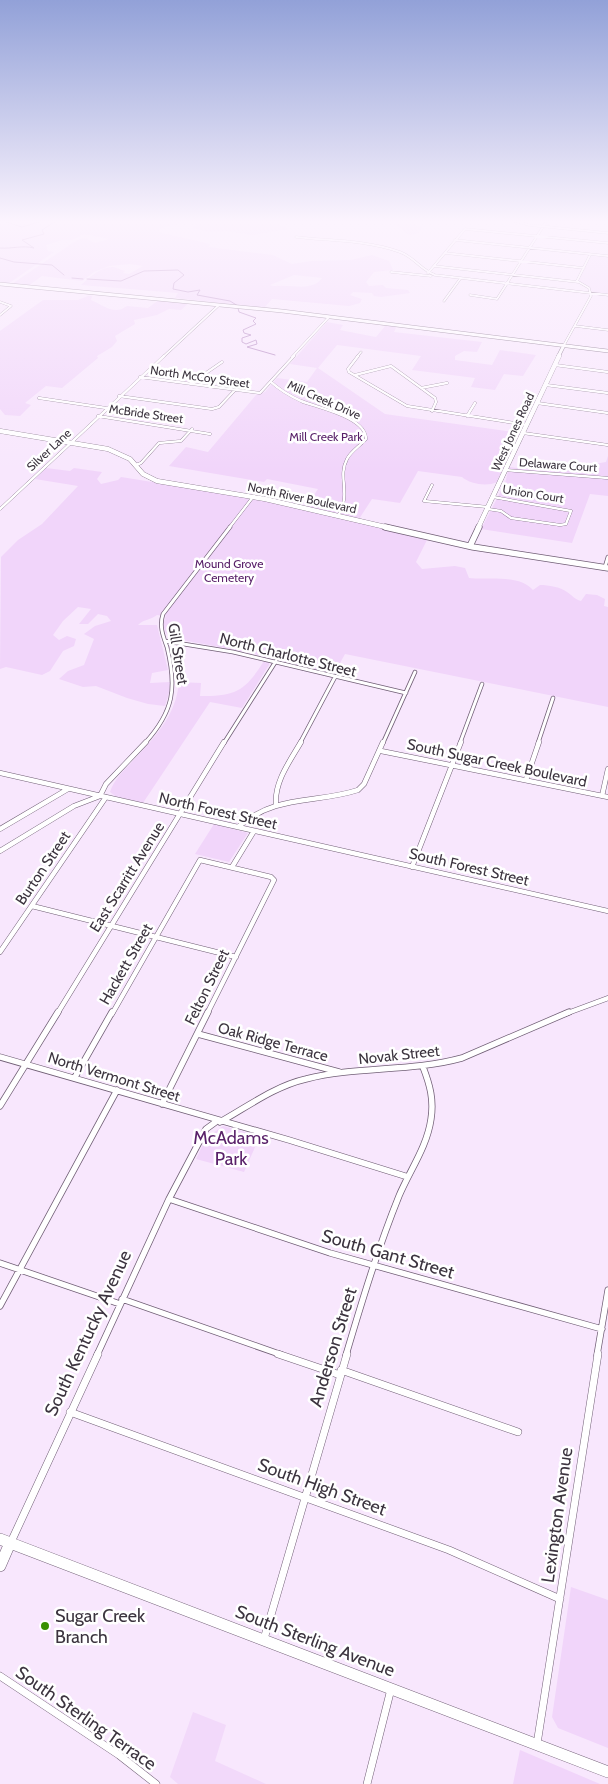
<svg xmlns="http://www.w3.org/2000/svg" width="608" height="1784" font-family="Cabin,sans-serif">
<rect width="100%" height="100%" fill="#f8e7fd"/>
<path fill="#f2d9fa" d="M591,256L608,257V294L593,292L578,281Z
M193,1712L226,1725L215,1761L266,1784H178L170,1777Z"/>
<path fill="#f1d5fa" fill-rule="evenodd" d="M0,221H191L161,228L158,232L210,244L209,247L273,255L292,264L311,261L351,260L372,255L389,261L393,270L374,272L366,282L369,286L383,285L386,288L408,290L410,293L381,297L374,296L372,293L353,292L350,295L362,299L360,303L349,306L272,299L264,308L175,298L178,293L81,285C90,277 101,266 114,267C117,268 121,270 125,271L123,273L129,274L143,266L130,264L109,266L94,272L82,281L42,276L28,286L12,284L77,240L85,238L95,243L109,239L84,234L72,240H63L46,245L48,251L54,252L8,284L0,283ZM294,275L322,278C313,290 298,286 285,286C279,285 275,287 270,285Z
M202,221C228,221 267,215 289,229L252,235L226,231L210,232L192,228Z
M388,221H413L415,225L422,227L419,233L410,235L405,233L402,229Z
M88,296H92L91,300C103,305 114,316 127,306L148,308L160,299L190,302L181,310L169,309L157,315L134,320L135,324L115,336L117,341L112,347L97,356L98,358L62,388L46,386L25,403L31,405L20,416L5,415L0,409V331L43,300H78Z
M327,322L343,325L340,330C352,332 363,335 376,337L386,325L397,326L394,332L482,342L477,352L464,351L455,356V360L492,365L500,350L536,355L523,376L504,374L495,390L471,387L475,378L412,370L421,356L337,345L318,368L385,414L520,433L497,482C487,487 470,484 462,477L418,471L400,503L372,499L359,519L306,507L318,489L267,479L264,482L169,466L186,447L208,452L256,395L265,392L277,378L307,382L317,368L290,364Z
M608,456V496L590,494L572,543L481,529L505,483L509,467L540,471L543,462L577,467L606,462Z
M46,468L70,471L74,468L102,472L97,479L101,484L118,480L121,477L246,497L428,538L416,562L422,569L455,566L465,568L469,578C488,580 520,574 533,590L540,585C549,585 560,587 567,592C573,596 574,599 581,601L586,594L597,595L605,599L604,606L608,607V707L345,654L334,674L246,652L177,639H169C165,631 161,625 166,616L157,615C151,620 144,619 138,625H157L168,670L152,673L150,683L170,682L169,693L165,706L148,704L127,698L96,686L83,687L59,679L68,671L84,665L94,639L84,634L95,626L111,621L107,616L98,614L88,624H79L91,609L78,607L63,621L53,635L59,640L67,636L76,639L74,646L63,651L50,671L42,675L6,667L0,669L1,557L18,540L42,524L78,486L35,479Z
M264,661L269,663V665L242,708L210,702L143,803L115,796L110,792C114,780 122,772 130,764C153,739 176,717 179,682L201,683L200,696C236,696 245,691 264,661Z
M214,824L248,833L229,862L195,854Z
M223,1126L260,1136L244,1172L196,1159L206,1138Z
M571,1587L608,1600V1748L558,1728L552,1717Z
M520,1750L600,1784H513Z"/>
<g fill="none" stroke-linecap="round" stroke-linejoin="round">
<path stroke="#b184bf" stroke-width="1" d="M3,221L22,227L42,221
M0,248C12,249 23,245 34,248L22,240L44,234L42,230L56,221
M0,258L14,262L52,265L64,275
M72,278L83,279
M87,279L121,281L144,271L178,270L184,275L174,283L173,289L188,292L200,290L197,295L230,301L238,306
M238,308L239,312L256,318L253,321L256,324L243,330L244,333L251,335L242,338V342L246,344L256,340L257,344L247,347L275,355"/>
<defs>
<path id="street-far5" d="M515,221L529,225L608,233
M296,237C330,241 367,240 400,252C414,257 421,270 435,275L608,295
M455,240L608,256
M445,253L584,268
M434,266L578,282
M391,272L431,276
M428,273L465,229L608,243
M470,295L497,299L546,222
M444,301L460,279
M0,302L11,306L0,315
M575,326L608,330
M564,345L591,296L589,288L577,281L590,255
M163,357L219,305
M292,357L329,317
M357,357L361,352"/>
<path id="street-far4" d="M358,356L348,369L349,372L407,406L527,425
M555,365L608,372
M355,375L391,366L435,398L436,402L432,411
M140,377L260,393L294,356
M271,382C280,390 290,396 301,401C318,408 366,417 366,439C360,446 351,451 347,459C337,478 352,493 338,516
M190,384L222,362
M546,385L608,393
M421,388L447,383
M119,396L212,409L219,407L234,391
M39,398L106,408
M537,403L608,413
M98,416L210,434
M467,416L475,403
M523,433L608,445
M136,465L141,463L159,443L181,441L192,429
M506,470L608,478
M432,485L424,501L488,507
M0,509L164,356
M488,509L501,511L511,518L560,525L566,524L571,511L493,497
M229,528L253,497"/>
<path id="street-far3" d="M605,567L608,557
M165,641L233,652L406,693
M145,743C174,711 177,688 167,647C163,636 159,626 163,614L230,527
M224,743L276,661
M300,743L335,677
M383,743L415,672
M460,743L482,684
M538,743L553,698"/>
<path id="street-far2" d="M381,751L608,797
M0,773L608,911
M526,780L539,742
M602,796L608,769
M276,805C274,782 290,761 301,742
M238,827C276,794 315,804 358,790L364,784L383,742
M0,829L68,789
M0,851L74,806L100,796L106,784L146,742
M232,867L254,831
M412,867L461,742
M32,906L236,957
M0,952L106,797
M57,1014L224,742
M112,1014L200,860L271,877L274,880L207,1014
M565,1014L608,998"/>
<path id="street-far1" d="M198,1034L339,1072
M0,1057L289,1140L408,1177
M75,1077L112,1012
M162,1104L208,1012
M0,1106L58,1012
M220,1122C247,1107 275,1086 306,1079C357,1066 411,1072 462,1058L569,1012
M169,1199L330,1253L602,1329
M0,1263L120,1304
M122,1299L282,1355
M0,1306L117,1090
M97,1355L169,1199L206,1129L217,1121
M346,1355C362,1301 378,1248 399,1196C410,1170 427,1147 431,1119C434,1100 430,1085 423,1067
M597,1355L608,1290"/>
<path id="street" d="M278,1354L340,1375
M341,1370L518,1432
M70,1412L449,1550L560,1599
M11,1542L98,1354
M264,1639L347,1354
M0,1676L119,1755L156,1784
M537,1744L598,1354
M367,1784L391,1689"/>
<path id="secondary-far3" d="M0,284L282,311L608,351
M558,357L564,345"/>
<path id="secondary-far2" d="M0,431L108,449L130,459L143,474L157,481L265,499L390,528
M478,528L559,356"/>
<path id="secondary-far1" d="M385,527L473,547L608,568
M470,546L479,527"/>
<path id="secondary" d="M0,1539L608,1772
M0,1566L10,1543"/>
</defs>
<use href="#street-far5" stroke="#705e75" stroke-width="2.5"/>
<use href="#street-far4" stroke="#705e75" stroke-width="3"/>
<use href="#street-far3" stroke="#705e75" stroke-width="4.5"/>
<use href="#street-far2" stroke="#705e75" stroke-width="5.5"/>
<use href="#street-far1" stroke="#705e75" stroke-width="7"/>
<use href="#street" stroke="#705e75" stroke-width="8"/>
<use href="#secondary-far3" stroke="#705e75" stroke-width="4"/>
<use href="#secondary-far2" stroke="#705e75" stroke-width="5"/>
<use href="#secondary-far1" stroke="#705e75" stroke-width="7"/>
<use href="#secondary" stroke="#705e75" stroke-width="12"/>
<use href="#street-far5" stroke="#fff" stroke-width="2"/>
<use href="#street-far4" stroke="#fff" stroke-width="2.5"/>
<use href="#street-far3" stroke="#fff" stroke-width="3"/>
<use href="#street-far2" stroke="#fff" stroke-width="4.5"/>
<use href="#street-far1" stroke="#fff" stroke-width="5.5"/>
<use href="#street" stroke="#fff" stroke-width="7"/>
<use href="#secondary-far3" stroke="#fff" stroke-width="3"/>
<use href="#secondary-far2" stroke="#fff" stroke-width="4.5"/>
<use href="#secondary-far1" stroke="#fff" stroke-width="5.5"/>
<use href="#secondary" stroke="#fff" stroke-width="11"/>
</g>
<linearGradient id="sky" x2="0" y2="1"><stop stop-color="#92a1d8"/><stop offset="0.47" stop-color="#fcf4fe"/><stop offset="1" stop-color="#fcf4fe" stop-opacity="0"/></linearGradient>
<rect width="608" height="471" fill="url(#sky)"/>
<circle fill="#389100" stroke="#fff" stroke-width="2" cx="45" cy="1626" r="5"/>
<g text-anchor="middle" stroke-width="5" stroke-linejoin="round" paint-order="stroke">
<g font-size="12" fill="#3c343f" stroke="#fff">
<text transform="translate(200 377) rotate(8)" y="4">North McCoy Street</text>
<text transform="translate(324 400) rotate(24)" y="4">Mill Creek Drive</text>
<text transform="translate(146 414) rotate(8)" y="4">McBride Street</text>
<text transform="translate(513 432) rotate(-65)" y="4">West Jones Road</text>
<text transform="translate(49 450) rotate(-43)" y="4">Silver Lane</text>
<text transform="translate(558 465) rotate(4)" y="4">Delaware Court</text>
<text transform="translate(533 494) rotate(9)" y="4">Union Court</text>
<text transform="translate(302 498) rotate(12)" y="4">North River Boulevard</text>
</g>
<g font-size="12" fill="#592169" stroke="#fff">
<text x="326" y="441">Mill Creek Park</text>
<text x="229" y="568">Mound Grove<tspan x="229" dy="14">Cemetery</tspan></text>
</g>
<g font-size="15" fill="#3c343f" stroke="#fff">
<text transform="translate(178 654) rotate(81)" y="5">Gill Street</text>
<text transform="translate(288 655) rotate(14)" y="5">North Charlotte Street</text>
<text transform="translate(497 763) rotate(12)" y="5">South Sugar Creek Boulevard</text>
<text transform="translate(218 811) rotate(13)" y="5">North Forest Street</text>
<text transform="translate(469 867) rotate(13)" y="5">South Forest Street</text>
<text transform="translate(43 868) rotate(-56)" y="5">Burton Street</text>
<text transform="translate(127 877) rotate(-58)" y="5">East Scarritt Avenue</text>
<text transform="translate(126 964) rotate(-60)" y="5">Hackett Street</text>
<text transform="translate(207 987) rotate(-64)" y="5">Felton Street</text>
<text transform="translate(273 1042) rotate(15)" y="5">Oak Ridge Terrace</text>
<text transform="translate(399 1055) rotate(-6)" y="5">Novak Street</text>
<text transform="translate(114 1077) rotate(17)" y="5">North Vermont Street</text>
</g>
<g font-size="18" fill="#592169" stroke="#fff">
<text x="231" y="1144">McAdams<tspan x="231" dy="21">Park</tspan></text>
</g>
<g font-size="18" fill="#3c343f" stroke="#fff">
<text transform="translate(388 1254) rotate(16)" y="6">South Gant Street</text>
<text transform="translate(88 1333) rotate(-65)" y="6">South Kentucky Avenue</text>
<text transform="translate(333 1347) rotate(-73)" y="6">Anderson Street</text>
<text transform="translate(322 1487) rotate(20)" y="6">South High Street</text>
<text transform="translate(557 1515) rotate(-82)" y="6">Lexington Avenue</text>
<text transform="translate(315 1641) rotate(21)" y="6">South Sterling Avenue</text>
<text transform="translate(86 1718) rotate(35)" y="6">South Sterling Terrace</text>
</g>
<g font-size="18" fill="#3c343f" stroke="#fff" text-anchor="start">
<text x="55" y="1622">Sugar Creek<tspan x="55" dy="21">Branch</tspan></text>
</g>
</g>
</svg>
